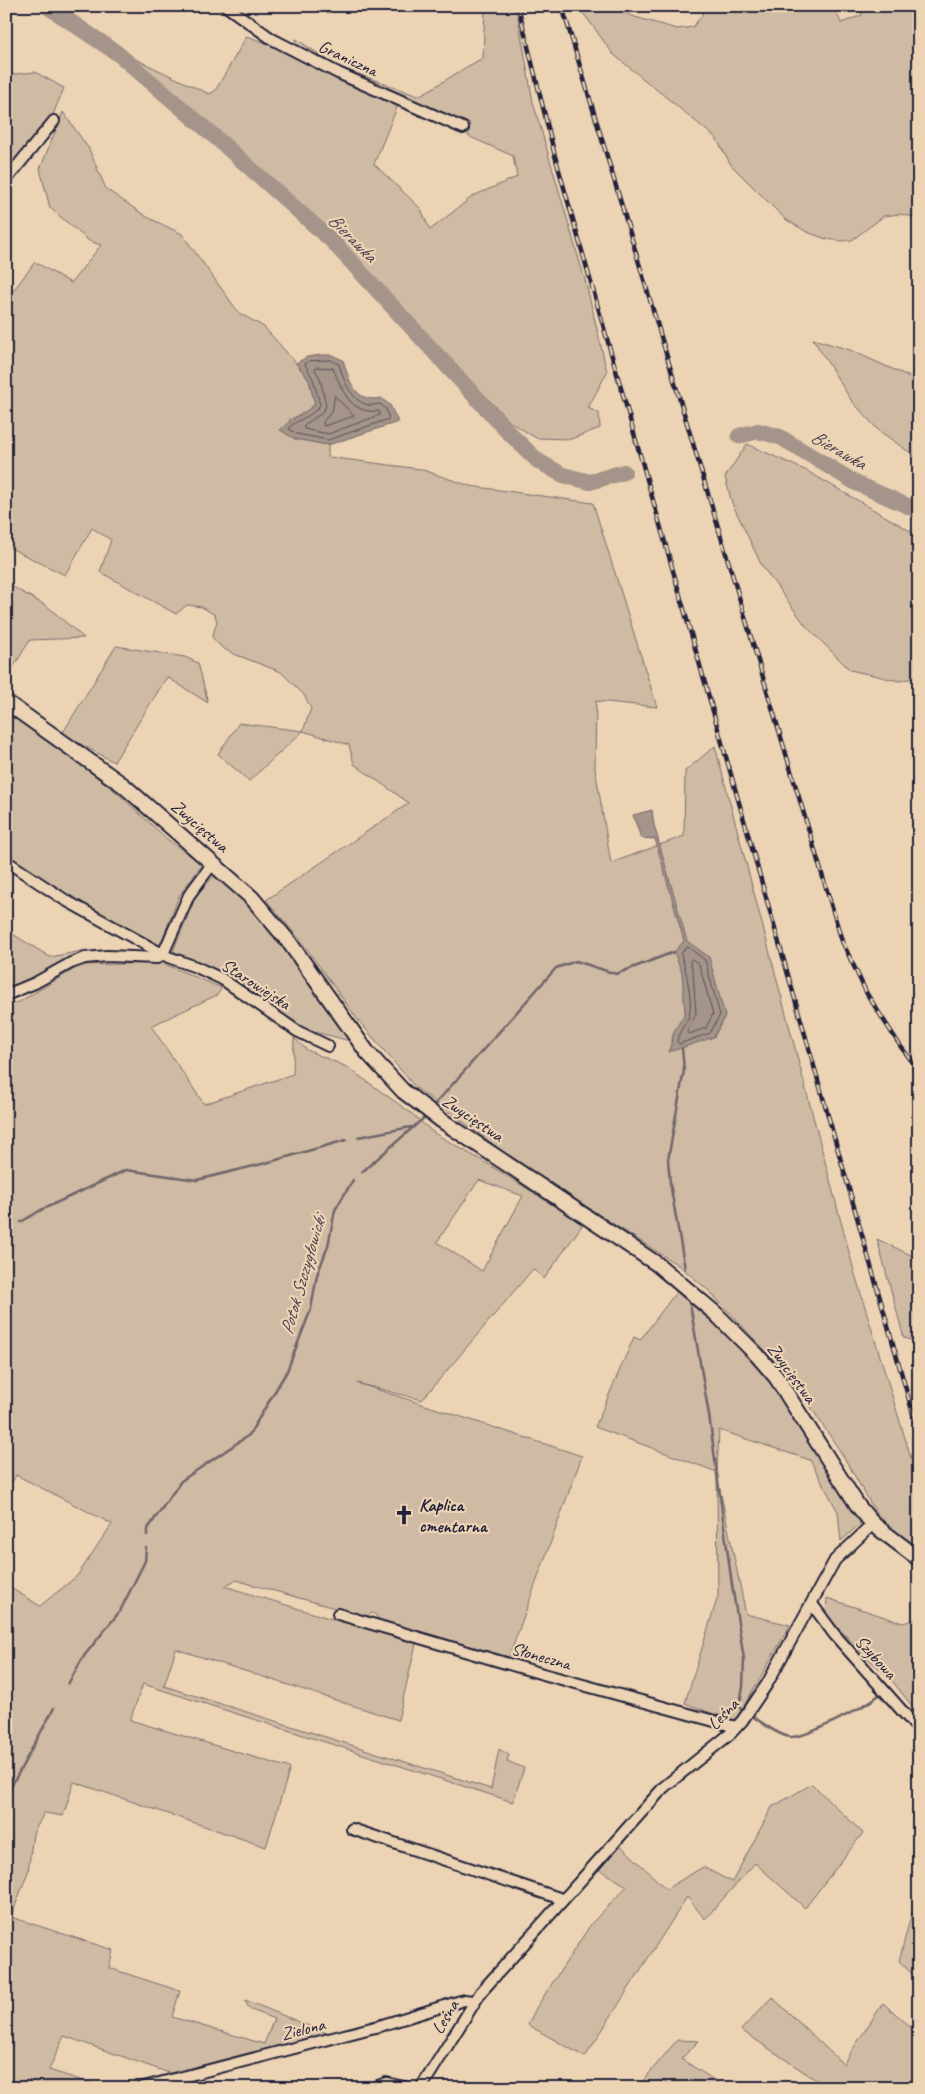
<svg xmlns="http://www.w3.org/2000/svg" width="925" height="2094" font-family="Caveat,sans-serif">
<rect width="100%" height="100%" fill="#ecd3b4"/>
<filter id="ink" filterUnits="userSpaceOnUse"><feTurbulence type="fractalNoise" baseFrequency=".02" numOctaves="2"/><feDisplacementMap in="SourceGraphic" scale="10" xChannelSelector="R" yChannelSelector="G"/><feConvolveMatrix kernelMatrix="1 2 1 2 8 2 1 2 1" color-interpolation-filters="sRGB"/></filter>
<g filter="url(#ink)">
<path fill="#cfbaa3" stroke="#786e6f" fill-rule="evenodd" d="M485,6H516L533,102L587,287L607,372L588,408L599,413L600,428L571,439L536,438L510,422L318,219L127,55L209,94L215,91L247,36L289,52L398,105L374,164L421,209L430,230L473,196L517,177L513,156L468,136L470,123C409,108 349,74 293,47L296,39L337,66L418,96C441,85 460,69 483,58Z
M576,6H608L635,17L677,29L693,27L702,15L704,6H834L841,23L862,15L859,6H919V218L900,214L884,216L852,240L842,241L826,239L807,232L785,219L731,165L716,138L613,54L587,18Z
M35,72L64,88L52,117L6,173V75Z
M63,112L89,149L106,189L147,217L182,234L239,313L264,327L296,363L309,380L315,404L307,411L289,420L295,439L328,445V457L420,469L470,486L593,503L657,707L596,701L595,768L611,863L684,836L685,771L715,746L854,1271L919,1484V1550L904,1542L875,1511L842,1454L792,1379L709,1291L681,1267L526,1168L416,1088L358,1020L301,941L266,900L409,803L354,764L349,745L303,731L249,781L218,754L239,723L303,731L311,708L304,695L281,672L234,654L222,648L212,637L217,622L215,615L202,607L187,605L176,614L100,572L111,540L92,528L65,575L6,546V300L35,262L71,283L101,245L89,241L50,208L40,169Z
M813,339L850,350L919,381V459L878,430L851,400Z
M747,444L807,471L919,536V677L899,681L850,670L806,626L762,566L732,503L725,477Z
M6,583L48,607L84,638L30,640L6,679Z
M116,646L185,657L198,663L208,703L167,677L114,762L62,734Z
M6,711L63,751L115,791L167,839L202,864L179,896L159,948L118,927L6,857Z
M216,874L289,947L354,1042L296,1027L232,976L173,951L197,894Z
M6,930L50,957L87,950L45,975L20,987L6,983Z
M162,963L222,988L217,995L151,1026L204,1104L293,1074L294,1038L307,1050L347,1067L411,1113L434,1133L493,1167L583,1224L544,1279L533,1269L422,1400L357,1383L582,1456L509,1657L379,1620L376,1615L372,1613L366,1617L236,1580L224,1586L332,1619L417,1640L398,1720L176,1649L164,1686L491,1789L499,1749L509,1755L507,1761L524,1768L513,1802L143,1684L130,1720L290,1768L266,1847L74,1782L63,1816L44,1813L33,1834L28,1872L11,1917L113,1950L109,1968L180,1991L172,2017L264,2044L274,2019L249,2009L245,2000L329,2034L280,2048L169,2073L64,2036L49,2070L106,2088H6V1585L40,1606L77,1576L112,1524L16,1475L6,1494V1005L19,1002L81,965ZM479,1180L523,1196L482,1271L437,1242Z
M877,1239L919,1259V1342L904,1338Z
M677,1291L708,1317L768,1377L858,1518L860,1524L841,1541L838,1512L810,1460L719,1430L717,1472L595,1427L634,1337L640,1340Z
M717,1475L746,1614L790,1625L739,1715L732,1721L685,1703L718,1596Z
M827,1598L903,1623L919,1618V1715L890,1678L866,1657L826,1615Z
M812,1784L863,1833L805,1908L755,1863L705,1919L687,1897L585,2057L528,2025L536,2008L591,1924L627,1886L589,1864L613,1838L666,1889L703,1867L732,1882L772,1807Z
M919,1885V1975L917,1979L899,1961Z
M772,1997L843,2064L883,2003L919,2034V2088H828L741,2030Z
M677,2040L699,2041L681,2059L727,2088H637Z"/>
<path fill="#a49489" stroke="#70666a" d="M320,355H332L343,360C349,380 355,404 381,398L390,405L398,422L328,445L295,439L280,430C290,419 304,414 315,404L309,380L296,363L307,357Z
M652,810L654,825L687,941L709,957L725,1016L714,1037L669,1052L674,1031L685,1013L682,973L674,952L684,941L655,839L641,838L633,815Z"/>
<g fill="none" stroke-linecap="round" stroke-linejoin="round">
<path stroke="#56505a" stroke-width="1" d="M331,360L339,364C344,380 350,400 368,405C372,406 376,404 380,404L386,409L389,419L328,440L297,434L290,430L289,428C298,418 313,417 320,405L313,379L305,364L309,361Z
M317,367L333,368C343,391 349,414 379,411L380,415L328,434L304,429V425L322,413L326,406L320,378L315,370Z
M335,396L354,416L324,426L323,422L332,411Z
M688,947L705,960L720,1015L710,1033L679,1044L677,1041C679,1031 685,1025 689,1016C694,1003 685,967 681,954L685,948Z
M692,959L699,964L713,1014L706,1028L689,1034L687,1031L696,1014L693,972L690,962Z"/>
<path stroke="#70666a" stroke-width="2.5" d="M682,1048L684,1070L668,1160L670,1183L685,1269
M435,1104L556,968L576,961L616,974L674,952
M358,1137L411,1127
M362,1172L425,1117
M21,1222L41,1210L126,1170L197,1180L266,1163L346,1140
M6,1232L9,1230
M690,1304L709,1415L732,1585L744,1659L743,1687L739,1707L741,1709
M147,1535V1530L181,1481L249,1435L287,1371L311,1309L317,1275L328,1246L335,1210L353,1180
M68,1684L84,1656L120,1611L145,1561L146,1548
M752,1716C763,1723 777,1735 790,1737C805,1739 866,1706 879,1695
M6,1796L54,1708"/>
<path stroke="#a49489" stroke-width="16" d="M47,6L117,53L213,135L331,240L508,432L538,461L563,475L590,482L624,472
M739,436L758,431L780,437L856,483L919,511"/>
<defs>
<path id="street" d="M226,6L272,39L338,73L463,128
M6,180L54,121
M6,861L65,900L168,957L196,967L222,979L297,1031L328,1046
M163,954L189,895L213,863
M6,995L35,983L71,963L85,958L107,956L157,958L163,954
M812,1604L834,1634L919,1730
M338,1614L543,1674L736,1727
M352,1829L562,1899
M140,2088L379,2026L464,2000L473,2001
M373,2088L386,2083L408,2088
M421,2088L481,1992L664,1787L730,1734L742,1721L767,1684L835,1560L873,1524"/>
<path id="secondary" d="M6,702L123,785L252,898L289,942L367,1052L403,1091L441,1120L657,1264L715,1313L757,1355L776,1377L858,1506L873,1524L919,1559"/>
</defs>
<use href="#street" stroke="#22223b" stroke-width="14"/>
<use href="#secondary" stroke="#22223b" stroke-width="18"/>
<use href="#street" stroke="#ecd3b4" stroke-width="10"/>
<use href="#secondary" stroke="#ecd3b4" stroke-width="14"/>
<defs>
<path id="rail" d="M518,6L555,156L919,1435
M562,6L842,941L867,994L901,1047L919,1070"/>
</defs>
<use href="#rail" stroke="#22223b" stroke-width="4.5"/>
<use href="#rail" stroke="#ecd3b4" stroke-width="2.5" stroke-dasharray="8" stroke-linecap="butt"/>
</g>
</g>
<defs>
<symbol id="church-bare" viewBox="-9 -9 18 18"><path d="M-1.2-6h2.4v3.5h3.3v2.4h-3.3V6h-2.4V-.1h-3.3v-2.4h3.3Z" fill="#22223b" stroke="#ecd3b4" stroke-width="2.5" paint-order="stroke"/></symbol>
</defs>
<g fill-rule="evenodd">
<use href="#church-bare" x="390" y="1501" width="28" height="28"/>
</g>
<g text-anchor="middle" stroke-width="4.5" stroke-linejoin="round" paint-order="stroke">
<g font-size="18" fill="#22223b" stroke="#ecd3b4">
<text transform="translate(348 58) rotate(25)" y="6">Graniczna</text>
<text transform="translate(200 826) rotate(41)" y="6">Zwycięstwa</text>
<text transform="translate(256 984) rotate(33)" y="6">Starowiejska</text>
<text transform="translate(473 1118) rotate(34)" y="6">Zwycięstwa</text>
<text transform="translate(792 1373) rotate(54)" y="6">Zwycięstwa</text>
<text transform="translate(541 1656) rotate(16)" y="6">Słoneczna</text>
<text transform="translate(876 1657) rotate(48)" y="6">Szybowa</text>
<text transform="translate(723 1714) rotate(-46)" y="6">Leśna</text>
<text transform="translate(445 2017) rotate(-59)" y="6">Leśna</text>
<text transform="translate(303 2029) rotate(-14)" y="6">Zielona</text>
</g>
<g font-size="18" font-weight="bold" fill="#22223b" stroke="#ecd3b4" text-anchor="start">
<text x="419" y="1511">Kaplica<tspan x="419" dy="21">cmentarna</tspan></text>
</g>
<g font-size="19" font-style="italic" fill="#494452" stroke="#ecd3b4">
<text transform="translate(353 237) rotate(45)" y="7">Bierawka</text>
<text transform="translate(839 449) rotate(30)" y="7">Bierawka</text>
<text transform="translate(302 1275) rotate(-74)" y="7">Potok Szczygłowicki</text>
</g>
</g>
<rect width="925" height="2094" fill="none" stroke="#ecd3b4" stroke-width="25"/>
<rect x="12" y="12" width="900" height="2069" fill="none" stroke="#22223b" stroke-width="2" filter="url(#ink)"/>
</svg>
